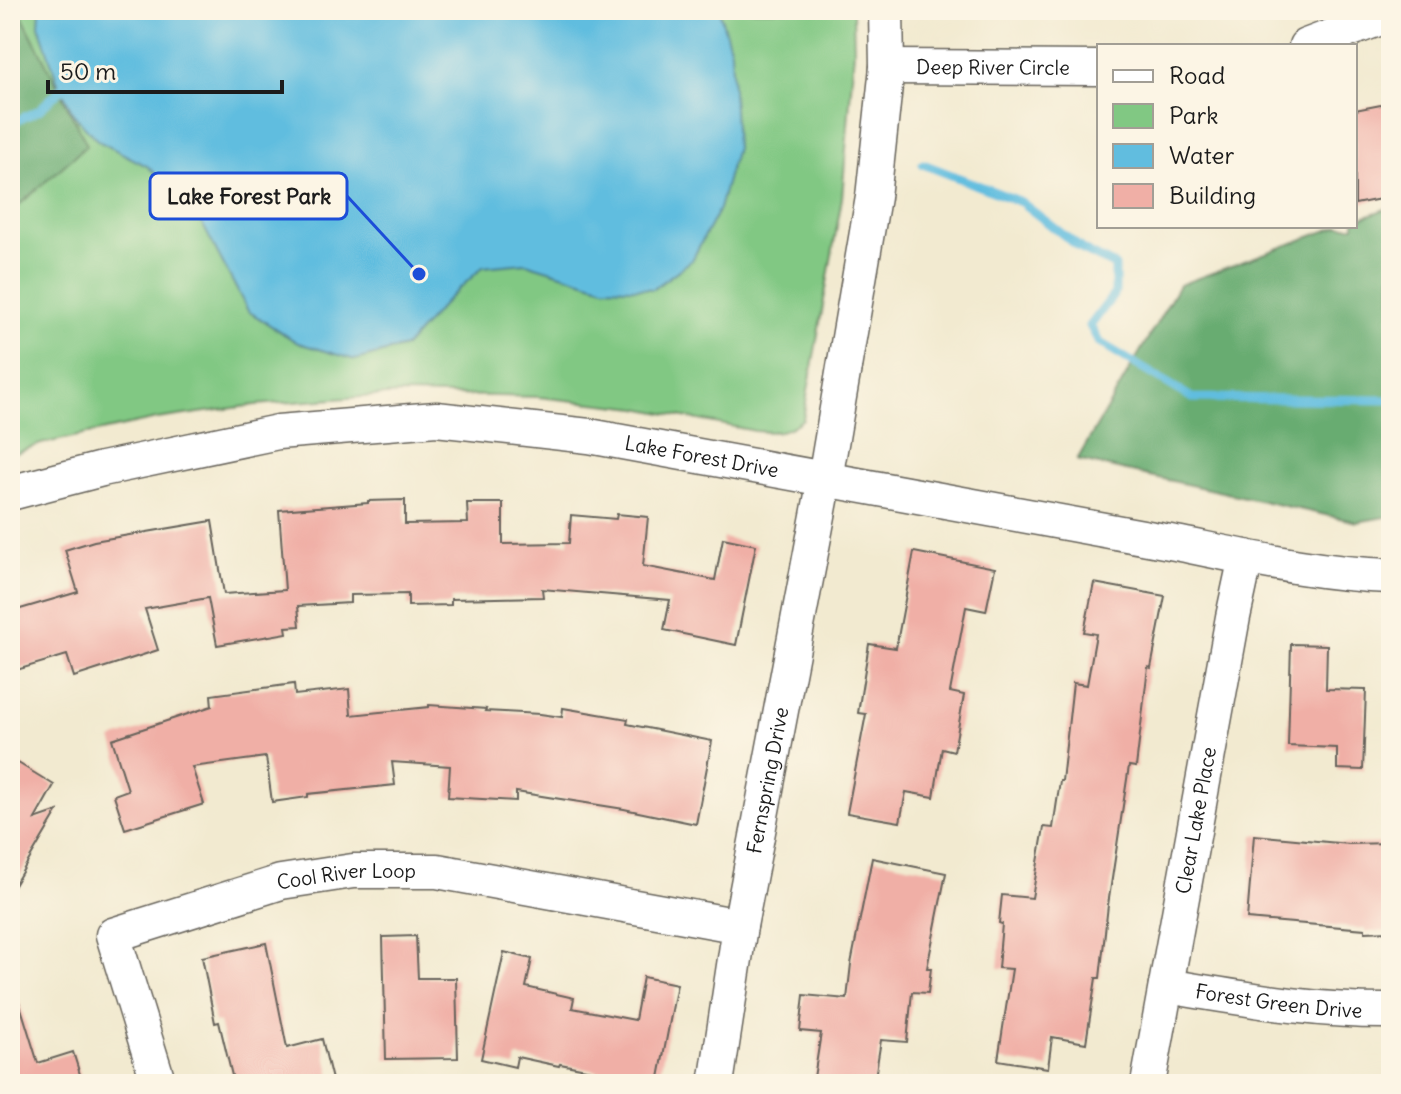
<svg xmlns="http://www.w3.org/2000/svg" width="1401" height="1094" font-family="Delius,sans-serif">
<rect width="100%" height="100%" fill="#fcf5e5"/>
<filter id="ink" filterUnits="userSpaceOnUse"><feTurbulence type="fractalNoise" baseFrequency=".0125" numOctaves="2"/><feDisplacementMap in="SourceGraphic" scale="16" xChannelSelector="R" yChannelSelector="G"/><feConvolveMatrix kernelMatrix="1 2 1 2 8 2 1 2 1" color-interpolation-filters="sRGB"/></filter>
<filter id="wash" filterUnits="userSpaceOnUse"><feTurbulence type="fractalNoise" baseFrequency=".006" numOctaves="4" result="noise"/><feDisplacementMap in="SourceGraphic" scale="32" xChannelSelector="R" yChannelSelector="G"/><feGaussianBlur stdDeviation="1.8" result="paint"/><feColorMatrix in="noise" values="0 0 0 0 0 0 0 0 0 0 0 0 0 0 0 0 0 1.4 0 .05"/><feComposite in="paint" operator="in"/></filter>
<g filter="url(#wash)">
<rect width="100%" height="100%" fill="#f2ead0"/>
<path fill="#81c883" stroke="#4e7250" stroke-width="2" d="M10,10H853L854,52L842,198L803,419C786,433 776,433 755,431L638,408L538,397L400,394L255,405L157,419L41,444L10,455Z"/>
<path fill="#68ac71" stroke="#426446" stroke-width="2" d="M20,12L87,145L10,213V13Z
M1391,207V516L1357,522L1077,460L1179,285L1339,226H1355V220Z"/>
<path fill="#61bddf" stroke="#3e6c7e" stroke-width="2" d="M40,10H719L731,51L736,148L719,209L692,260L653,289L604,287L526,263L483,267L447,300L405,347L355,360L298,343L248,311L194,208L147,166L98,141L74,115L57,80L39,25Z"/>
<g fill="none" stroke-linecap="round" stroke-linejoin="round">
<path stroke="#61bddf" stroke-width="9" d="M10,124L39,110L61,89L71,90
M923,164L1021,202L1083,250L1115,266V293L1090,326L1099,342L1192,398L1391,400"/>
</g>
<g id="blocks">
<path fill="#f0afa6" d="M1391,103V197L1355,204V110Z
M405,500V524L468,523L467,503H503V544L569,543L571,515L616,519L617,514L648,517L643,566L715,580L723,538L756,545L736,645L664,630L670,600L542,589L543,597L451,599V605L408,606V594L350,595V603L298,606L300,626L286,627L287,633L217,645L208,598L145,609L158,650L74,677L67,655L10,672V612L78,592L65,550L94,541L212,521L224,594L285,590L279,510L368,503V501Z
M914,552L995,568L986,611L966,607L950,692L964,695L954,751L942,748L934,797L906,792L900,822L847,813L866,714L858,713L869,644L896,648Z
M1094,583L1165,596L1151,668L1148,667L1136,767L1129,766L1108,905L1100,978H1096L1086,1043L1052,1037L1048,1068L998,1060L1012,969L998,968L1002,924L999,923L1002,895L1032,898L1044,827L1053,828L1060,781H1062L1073,683L1087,685L1096,634L1084,632Z
M1291,644L1327,645L1326,689L1366,690L1363,770L1337,769V748L1288,746Z
M294,684L295,695L349,689L351,715L429,707V705L486,709L485,711L540,714L562,717L563,708L628,719L627,724L712,741L696,824L624,809L516,792V801L448,797L450,766L392,762L395,785L308,794V797L272,802L266,757L192,767L204,804L125,829L114,795L128,790L112,739L212,706L211,695Z
M10,758L54,785L35,819L58,811L10,892Z
M1254,835L1349,844L1391,843V931L1365,932V929L1247,919Z
M872,858L946,873L927,968H931L928,993L912,992L907,1042L881,1040L874,1084H813L821,1033L800,1031L804,995L847,999L851,964Z
M416,936L418,978H456L458,1058L386,1059L383,937Z
M266,943L287,1048L322,1039L333,1084H234L219,1022L215,1023L202,957Z
M504,952L532,959L526,987L574,998L572,1008L635,1020L643,977L677,984L658,1083L560,1064L559,1066L517,1057L515,1067L481,1059Z
M16,992L38,1063L73,1052L83,1084H10V993Z"/>
</g>
</g>
<g filter="url(#ink)">
<use href="#blocks" fill-opacity="0" stroke="#67645b" stroke-width="2"/>
<g fill="none" stroke-linecap="round" stroke-linejoin="round">
<defs>
<g id="minor">
<path d="M1306,46L1391,14"/>
<path id="s1" d="M887,67L1099,68"/>
<path id="s2" d="M10,493L102,469L278,432L436,419L589,436L1181,544C1250,558 1320,574 1391,576"/>
<path id="s3" d="M1166,986C1241,998 1315,1012 1391,1011"/>
<path id="s4" d="M159,1084L113,935L281,882L353,871H437L740,926"/>
<path id="s5" d="M716,1084L740,926L825,479L873,197L887,67L886,10"/>
<path id="s6" d="M1148,1084L1233,617L1246,557"/>
</g>
</defs>
<use href="#minor" stroke="#67645b" stroke-width="37"/>
<use href="#minor" stroke="#fff" stroke-width="34"/>
</g>
</g>
<g text-anchor="middle" stroke-width="6" stroke-linejoin="round" paint-order="stroke">
<g font-size="20" fill="#1c1c1c" stroke="#fcf5e5">
<text dy="7" stroke="none"><textPath href="#s1" startOffset="106">Deep River Circle</textPath></text>
<text dy="7" stroke="none"><textPath href="#s2" startOffset="702">Lake Forest Drive</textPath></text>
<text dy="7" stroke="none"><textPath href="#s5" startOffset="308">Fernspring Drive</textPath></text>
<text dy="7" stroke="none"><textPath href="#s6" startOffset="268">Clear Lake Place</textPath></text>
<text dy="7" stroke="none"><textPath href="#s4" startOffset="398">Cool River Loop</textPath></text>
<text dy="7" stroke="none"><textPath href="#s3" startOffset="114">Forest Green Drive</textPath></text>
</g>
</g>
<path fill="none" stroke="#1d4ed8" stroke-width="3" d="M419 274L347 196"/>
<circle fill="#1d4ed8" stroke="#fcf5e5" stroke-width="3" cx="419" cy="274" r="8"/>
<rect fill="#fcf5e5" stroke="#1d4ed8" stroke-width="3" x="150" y="173" width="197" height="46" rx="8"/>
<g font-size="22" text-anchor="middle" font-weight="bold" fill="#1c1c1c">
<text x="249" y="204">Lake Forest Park</text>
</g>
<rect width="1401" height="1094" fill="none" stroke="#fcf5e5" stroke-width="40"/>
<rect x="1097" y="44" width="260" height="184" fill="#fcf5e5" stroke="#a29e95" stroke-width="2"/>
<rect x="1113" y="70" width="40" height="12" fill="#ffffff" stroke="#a29e95" stroke-width="2"/>
<text x="1169" y="84" font-size="24" fill="#1c1c1c">Road</text>
<rect x="1113" y="104" width="40" height="24" fill="#81c883" stroke="#a29e95" stroke-width="2"/>
<text x="1169" y="124" font-size="24" fill="#1c1c1c">Park</text>
<rect x="1113" y="144" width="40" height="24" fill="#61bddf" stroke="#a29e95" stroke-width="2"/>
<text x="1169" y="164" font-size="24" fill="#1c1c1c">Water</text>
<rect x="1113" y="184" width="40" height="24" fill="#f0afa6" stroke="#a29e95" stroke-width="2"/>
<text x="1169" y="204" font-size="24" fill="#1c1c1c">Building</text>
<path d="M48 80v12h234v-12" fill="none" stroke="#1c1c1c" stroke-width="4"/>
<text x="60" y="80" font-size="24" fill="#1c1c1c" stroke="#fcf5e5" stroke-width="6" paint-order="stroke">50 m</text>
</svg>
